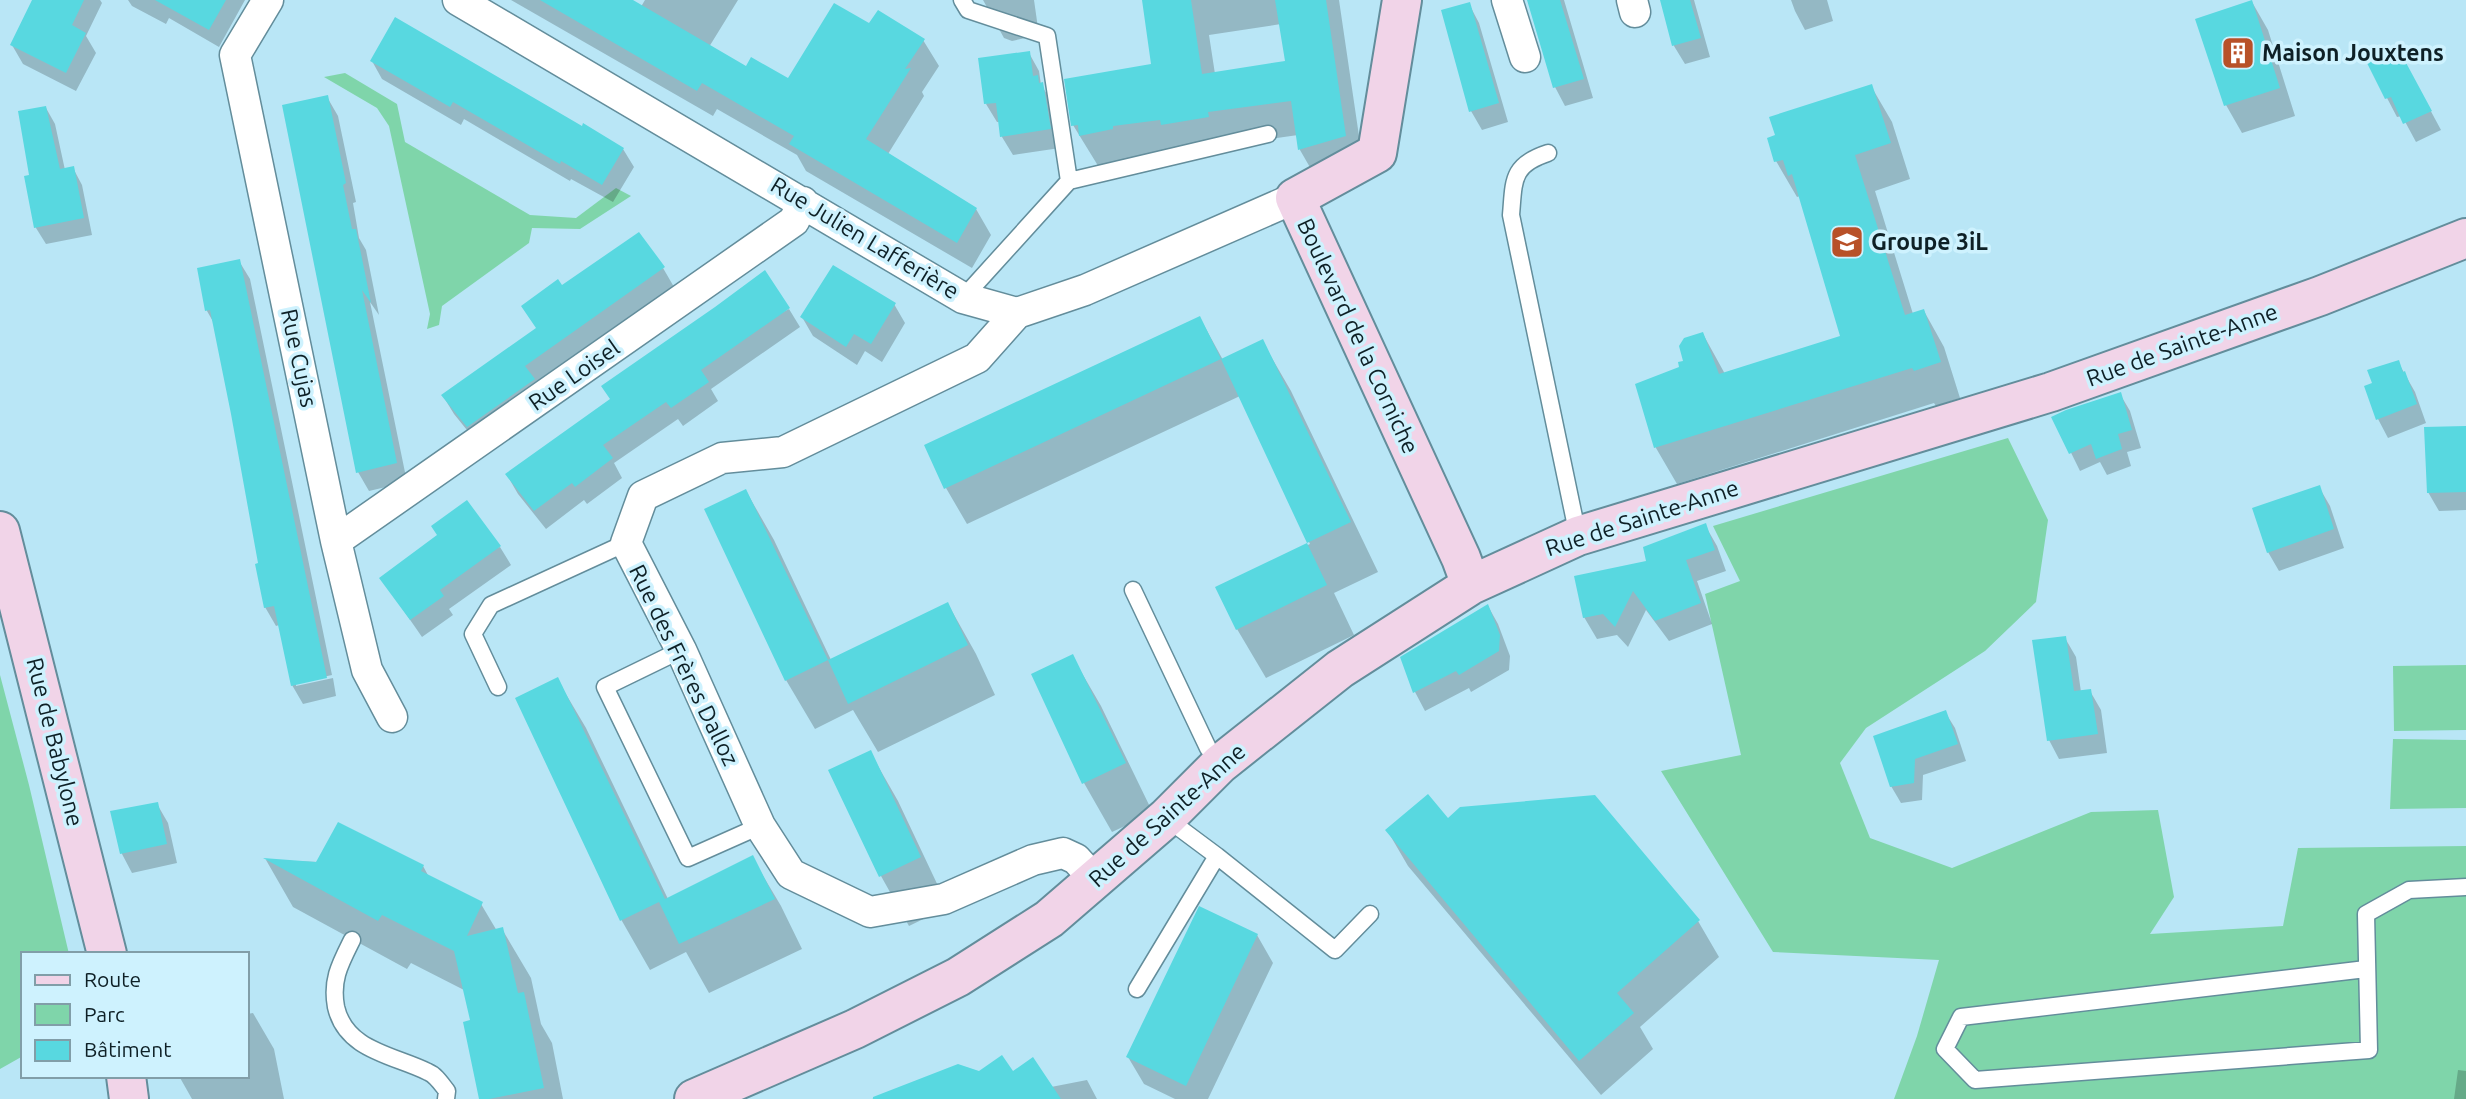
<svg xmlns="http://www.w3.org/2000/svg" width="2466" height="1099" font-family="Ubuntu,sans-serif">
<rect width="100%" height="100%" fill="#b9e6f6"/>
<path fill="#7fd5aa" d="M345,73L397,104L405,142L530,215L576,218L616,188L631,196L580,229L532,228L529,243L442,306L439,325L427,329L430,314L389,126L377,108L324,77Z
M2008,438L2048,520L2036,602L1985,651L1866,728L1840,763L1870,838L1952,868L2091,812L2158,810L2174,897L2150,934L2283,926L2298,848L2466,846V1099H1894L1917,1036L1939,960L1773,952L1661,771L1741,755L1705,594L1740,581L1713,526Z
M2466,665V730L2394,731L2393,666Z
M0,675L29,785L69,954H23V1056L0,1069Z
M2393,739L2466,740V808L2390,809Z"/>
<path fill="#0003" fill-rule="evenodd" d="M34,0H100L102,3L86,36L96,53L76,91L23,64L12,45Z
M128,0H245L219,47L169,18L166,24L132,6Z
M511,0H623L639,10L645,0H738L709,47L746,68L789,80L869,26L923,40L939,66L922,92L924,96L888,154L976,209L991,235L972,268L806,171L797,155L717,109L713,116Z
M983,0H1034L1039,35L1012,41L1004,38Z
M1143,0H1339L1364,170L1319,183L1300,150L1298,135L1226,145L1100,169L1073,125L1153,65ZM1281,24L1287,62L1215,74L1209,35Z
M1528,0H1564L1593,98L1565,106L1555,87Z
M1661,0H1694L1710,57L1685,64L1674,46Z
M1791,0H1827L1833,21L1805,30L1795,11Z
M2252,2L2268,30L2295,116L2242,133L2226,105Z
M1469,4L1479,23L1508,122L1482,130L1471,111Z
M1029,53L1039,71L1041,85L1053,103L1060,148L1013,155L1002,137L1000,122H997L986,104Z
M2366,58L2407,67L2441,130L2416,142L2402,116L2397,117Z
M372,61L582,128L623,149L634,167L613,202L571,179L570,181L464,119L461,125L382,79Z
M1871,86L1892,122L1910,179L1875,191L1913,314L1924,311L1944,347L1960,398L1936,406L1934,403L1677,484L1656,448L1637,385L1681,368L1703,334L1725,374L1842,337L1800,196L1797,197L1776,161Z
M327,97L338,116L356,202L353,203L359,238L366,250L379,315L370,302L407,482L369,491L358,472Z
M46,108L55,124L65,170L73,168L82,185L92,235L46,244L36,228L26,177L31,176Z
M239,261L250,279L332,675L296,683V686L333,678L336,696L303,704L292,685L279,625L276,626L265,607L260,564L215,325L207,311L199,270Z
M663,268L674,287L536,384L479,445L454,414L443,396L537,329L562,287Z
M894,304L905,323L882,362L865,351L857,365L813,336L802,317Z
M789,309L800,327L711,389L718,401L683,426L678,419L614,463L622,478L587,504L584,500L546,529L518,494L507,475L610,400Z
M1200,318L1223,360L1262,341L1291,391L1378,572L1334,593L1354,635L1266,678L1237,629L1218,587L1310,544L1240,396L967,524L946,488L927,446Z
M2398,362L2415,392L2426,423L2388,438L2378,419L2374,385Z
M2120,394L2130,411L2141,448L2127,452L2131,466L2107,475L2100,462L2080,471L2054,418Z
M2466,428V510L2439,511L2428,492Z
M2319,487L2330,506L2344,548L2279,571L2268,552Z
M746,491L774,540L831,660L948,604L976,654L995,695L878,752L853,710L815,729L786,680Z
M1705,525L1717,546L1726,571L1697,581L1712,624L1669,641L1646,610L1628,647L1617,635L1597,639L1584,617L1648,563Z
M500,547L511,565L449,609L453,615L422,637L381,578Z
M1488,606L1498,624L1510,656L1509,670L1471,692L1469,688L1425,711L1415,692L1402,658Z
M2065,638L2076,657L2081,692L2090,691L2101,710L2107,753L2059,759L2049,740Z
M1072,656L1101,706L1153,813L1112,832L1084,783Z
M557,679L586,728L668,899L752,857L781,906L802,949L709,993L686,952L650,970L622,921L517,699Z
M1945,712L1955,728L1966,761L1923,775L1922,800L1901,803L1891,786Z
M870,752L898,801L948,907L909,926L881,876L831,771Z
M157,804L168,823L177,863L132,873L122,854L112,813Z
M1447,820L1698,921L1719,957L1640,1027L1653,1049L1601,1095L1408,866L1387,830Z
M266,860L423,866L429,877L481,904L497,931L502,929L531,978L541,1024L552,1043L563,1099H480L472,1021L464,990L411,963L407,969L293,907Z
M1257,935L1273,963L1208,1099H1175L1144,1084L1128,1057Z
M253,1013L274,1049L284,1099H192L179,1076H247V1014Z
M958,1066L980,1073L1051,1087L1087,1080L1097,1099H872Z
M2458,1070L2466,1071V1099H2454Z"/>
<path fill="#58d8e0" d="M32,0H84L72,25L86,33L66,73L10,45Z
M155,0H226L209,30Z
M540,0H633L746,66L751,57L788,78L834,3L869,23L878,10L925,39L905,69L911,68L866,139L977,208L957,243L789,144L794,136L702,83L697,91Z
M1142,0H1191L1202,74L1285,61L1275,0H1326L1346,136L1298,150L1291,101L1208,112L1209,117L1161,125L1160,120L1113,126V129L1079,136L1078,125L1071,126L1064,79L1151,64Z
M1527,0H1560L1584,79L1553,88Z
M1660,0H1690L1701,38L1672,46Z
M2252,0L2280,88L2224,106L2195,19Z
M1470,2L1499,103L1469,112L1441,10Z
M395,17L582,126L583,123L624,148L602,185L561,161L560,164L453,102L450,107L370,61Z
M2397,46L2432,111L2403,124L2391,97L2385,99L2364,57Z
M1030,51L1033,76L1038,75L1039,83L1043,82L1051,129L1000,137L996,103L984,104L978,58Z
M1872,84L1891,143L1855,155L1905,315L1924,309L1941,362L1914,371L1912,368L1654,448L1635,384L1679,367L1678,362L1683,361L1679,346L1684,338L1703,332L1719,374L1840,336L1792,174L1788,176L1783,160L1774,162L1767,138L1775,135L1769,117Z
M328,95L346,183L343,185L352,229H356L371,303L362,290L397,463L356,473L282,105Z
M46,106L60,169L74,166L84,218L34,228L24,176L29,175L18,111Z
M639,232L665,267L525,366L535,379L467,427L441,395L536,328L521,306L558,279L562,285Z
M240,259L327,678L291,686L274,606L264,608L255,564L258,563L231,414L210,310L205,311L197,268Z
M833,265L896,303L871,344L854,334L846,347L800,317Z
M765,270L790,308L701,370L709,382L671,408L666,402L603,445L613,458L575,487L572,483L534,511L505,474L610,399L601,386L715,307Z
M1200,316L1221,359L944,489L924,445Z
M1263,339L1351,522L1307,543L1221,359Z
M2399,360L2403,372L2405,371L2417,404L2376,420L2364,386L2372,383L2367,370Z
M2121,392L2132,430L2118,434L2122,449L2096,459L2091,444L2069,454L2051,417L2066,410Z
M2466,426V492L2427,493L2424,427Z
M2320,485L2334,529L2267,553L2252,508Z
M746,489L828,660L785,681L704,509Z
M467,500L501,546L440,590L444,596L410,620L379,578L437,535L431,526Z
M1706,523L1715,550L1686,560L1701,603L1655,621L1633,591L1615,627L1603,614L1583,618L1574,576L1646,561L1643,547Z
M1307,543L1327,585L1236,630L1215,587Z
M948,602L968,645L848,704L828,660Z
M1488,604L1500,635L1499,651L1459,675L1456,671L1413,693L1400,657Z
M2066,636L2074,691L2091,689L2098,734L2047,741L2032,640Z
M1073,654L1126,763L1082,784L1031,674Z
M558,677L665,899L753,855L775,899L679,944L659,902L620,921L515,698Z
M1946,710L1958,744L1915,759L1914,783L1890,787L1873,736Z
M871,750L921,857L879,877L828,770Z
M1428,794L1448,818L1460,807L1595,795L1700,920L1617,993L1634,1013L1579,1061L1385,830Z
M158,802L167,844L120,854L110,811Z
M338,822L424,865L421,871L483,902L467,936L503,927L518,993L524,992L544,1088L489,1099H479L463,1022L470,1020L454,951L382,915L378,921L263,858L316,862Z
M1199,906L1258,934L1186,1086L1126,1057Z
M1002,1055L1013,1071L1033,1057L1061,1099H873V1097L958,1064L979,1071Z"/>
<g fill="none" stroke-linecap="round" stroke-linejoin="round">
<defs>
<path id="lane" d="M962,0L968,10L1047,36L1069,181L1268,134
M1548,153C1511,165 1514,181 1511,215L1578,536
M963,298L1069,181
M1133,590L1208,748L1220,764
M681,650L605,687L688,858L760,826
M498,687L473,634L491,605L626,543
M1217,856L1335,950L1370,914
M352,940C340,964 331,980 336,1007C346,1051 394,1055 428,1072C436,1075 442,1085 447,1091L446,1099
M2366,969L1961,1017L1945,1049L1975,1080L2369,1050L2366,914L2409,890L2466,887
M1137,989L1217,856L1166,818"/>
<path id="street" d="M268,0L235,55L336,541L367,670L392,717
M458,0L963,298L1017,313L1085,290L1295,198
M1507,0L1525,57
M1632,0L1635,12
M1017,313L977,358L783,452L722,458L643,496L626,543L681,650L760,826L791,874L870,912L944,899L1033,860L1063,853L1076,859L1095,880
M336,541L794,221L803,202"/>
<path id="secondary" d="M1402,0L1377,153L1295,198L1461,558L1471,585
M0,531L107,954
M126,1076L129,1099
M694,1099L855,1029L958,977L1049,919L1166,818L1220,764L1340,669L1471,585L1578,536L2051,392L2320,296L2466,238"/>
</defs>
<use href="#lane" stroke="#638d9b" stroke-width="19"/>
<use href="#street" stroke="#638d9b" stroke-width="33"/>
<use href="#secondary" stroke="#638d9b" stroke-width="42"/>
<use href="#lane" stroke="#fff" stroke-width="16"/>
<use href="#street" stroke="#fff" stroke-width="30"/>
<use href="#secondary" stroke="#f1d4e8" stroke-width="38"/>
</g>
<defs>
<symbol id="building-square" viewBox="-11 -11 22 22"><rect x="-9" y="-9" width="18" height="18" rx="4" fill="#b85128" stroke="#cef2fe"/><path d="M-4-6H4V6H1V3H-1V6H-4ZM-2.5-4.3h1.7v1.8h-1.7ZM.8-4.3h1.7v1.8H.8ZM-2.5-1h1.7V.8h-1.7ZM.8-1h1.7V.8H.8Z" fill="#fff"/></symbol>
<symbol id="university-square" viewBox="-11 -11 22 22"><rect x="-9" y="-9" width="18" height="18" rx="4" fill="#b85128" stroke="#cef2fe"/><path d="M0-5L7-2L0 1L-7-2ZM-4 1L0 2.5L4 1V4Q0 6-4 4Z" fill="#fff"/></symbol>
</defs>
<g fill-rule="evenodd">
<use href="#building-square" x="2219" y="34" width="38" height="38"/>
<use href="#university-square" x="1828" y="223" width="38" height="38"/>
</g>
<g text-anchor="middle" stroke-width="7" stroke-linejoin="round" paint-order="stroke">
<g font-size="23" font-weight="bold" fill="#0e2026" stroke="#cef2fe" text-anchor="start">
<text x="2262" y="61">Maison Jouxtens</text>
<text x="1871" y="250">Groupe 3iL</text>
</g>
<g font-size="23" fill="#0e2026" stroke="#cef2fe">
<text transform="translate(865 238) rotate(31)" y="8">Rue Julien Lafferière</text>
<text transform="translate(1358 336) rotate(65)" y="8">Boulevard de la Corniche</text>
<text transform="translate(2182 345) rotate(-20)" y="8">Rue de Sainte-Anne</text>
<text transform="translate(299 358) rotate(78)" y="8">Rue Cujas</text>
<text transform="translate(574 375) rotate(-35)" y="8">Rue Loisel</text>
<text transform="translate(1642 518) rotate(-18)" y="8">Rue de Sainte-Anne</text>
<text transform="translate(684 665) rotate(64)" y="8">Rue des Frères Dalloz</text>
<text transform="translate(55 742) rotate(76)" y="8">Rue de Babylone</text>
<text transform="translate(1167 815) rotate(-42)" y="8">Rue de Sainte-Anne</text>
</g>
</g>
<rect x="21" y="952" width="228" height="126" fill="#cef2fe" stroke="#819ea8" stroke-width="2"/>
<rect x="35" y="975" width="35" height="10" fill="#f1d4e8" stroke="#819ea8" stroke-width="2"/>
<text x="84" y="987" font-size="21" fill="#0e2026">Route</text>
<rect x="35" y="1004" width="35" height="21" fill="#7fd5aa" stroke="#819ea8" stroke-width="2"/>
<text x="84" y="1022" font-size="21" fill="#0e2026">Parc</text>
<rect x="35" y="1040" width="35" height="21" fill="#58d8e0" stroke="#819ea8" stroke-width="2"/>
<text x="84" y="1057" font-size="21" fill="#0e2026">Bâtiment</text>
</svg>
